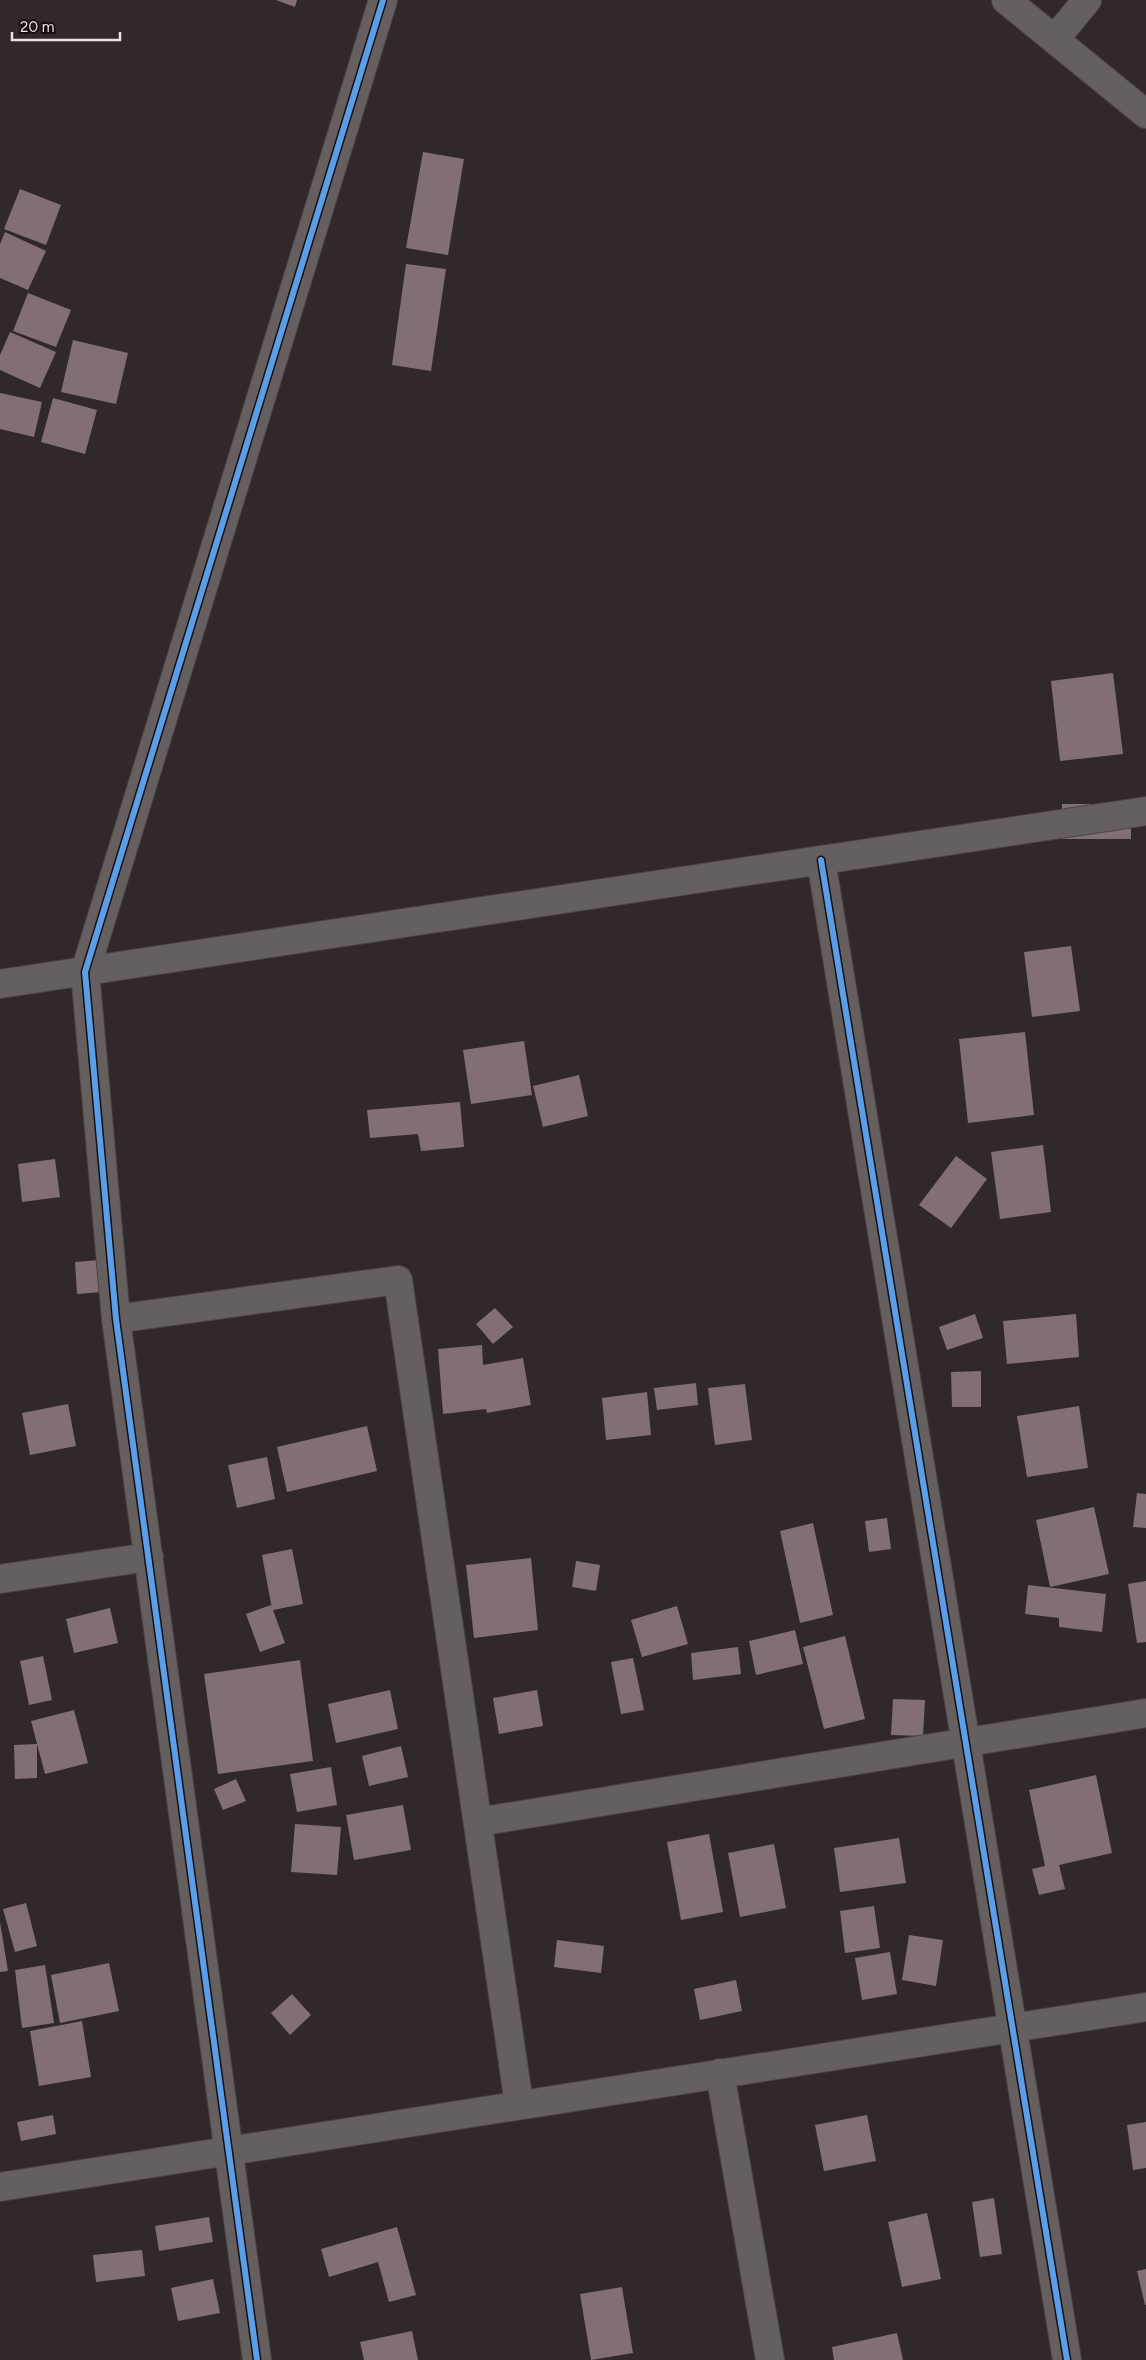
<svg xmlns="http://www.w3.org/2000/svg" width="1146" height="2360" font-family="Figtree,sans-serif">
<rect width="100%" height="100%" fill="#31282a"/>
<path fill="#816f74" d="M276,0H297L295,7Z
M423,152L464,159L448,255L406,248Z
M20,189L61,205L46,245L4,229Z
M5,232L46,251L28,290L0,278V244Z
M406,264L446,269L431,371L392,365Z
M28,293L71,310L56,347L13,331Z
M10,332L56,352L40,388L0,370V355Z
M73,340L128,353L116,404L61,392Z
M0,393L42,402L34,437L0,429Z
M53,398L97,410L85,454L41,442Z
M1113,673L1123,754L1060,761L1051,681Z
M1062,804H1131V839H1062Z
M1071,946L1080,1011L1032,1017L1024,952Z
M1025,1032L1034,1115L968,1123L959,1039Z
M524,1041L532,1095L471,1104L463,1050Z
M579,1075L588,1116L543,1127L533,1086Z
M460,1102L464,1147L421,1151L418,1134L370,1138L367,1110Z
M1043,1145L1051,1212L1000,1219L991,1152Z
M956,1156L987,1179L951,1228L919,1205Z
M55,1159L60,1197L22,1202L18,1164Z
M100,1260L102,1292L77,1294L75,1262Z
M495,1308L513,1327L493,1344L476,1324Z
M975,1314L983,1338L947,1350L939,1327Z
M1076,1314L1079,1357L1007,1364L1003,1321Z
M482,1345L483,1365L523,1358L531,1405L487,1413L486,1409L443,1414L438,1349Z
M981,1371V1407H952L951,1372Z
M696,1383L698,1405L657,1410L654,1388Z
M745,1384L752,1440L715,1445L708,1388Z
M647,1392L651,1435L606,1440L602,1398Z
M68,1404L76,1446L30,1455L22,1413Z
M1079,1406L1088,1468L1027,1477L1017,1416Z
M367,1426L377,1471L287,1492L277,1447Z
M267,1457L275,1499L237,1508L228,1465Z
M1137,1493L1146,1494V1528L1133,1527Z
M1094,1507L1109,1574L1050,1587L1036,1520Z
M887,1518L891,1549L869,1552L865,1521Z
M813,1523L833,1615L800,1623L780,1531Z
M292,1549L303,1604L273,1610L285,1643L260,1652L246,1614L271,1605L272,1609L262,1555Z
M531,1558L538,1630L474,1638L466,1565Z
M576,1561L600,1565L596,1591L572,1587Z
M1146,1581V1642L1137,1643L1128,1584Z
M1028,1585L1106,1594L1102,1632L1059,1627V1618L1025,1614Z
M677,1606L688,1644L642,1657L631,1620Z
M110,1608L118,1643L74,1653L66,1619Z
M795,1630L803,1664L756,1675L749,1641Z
M845,1636L865,1719L824,1729L803,1647Z
M738,1647L741,1674L693,1680L691,1653Z
M43,1656L52,1700L29,1705L20,1661Z
M633,1658L644,1710L621,1714L611,1662Z
M300,1660L313,1761L218,1774L204,1674Z
M390,1690L398,1729L336,1743L328,1704Z
M537,1690L543,1726L499,1734L493,1698Z
M893,1699L925,1700L923,1736L891,1735Z
M74,1710L88,1763L45,1774L31,1721Z
M37,1744V1778L15,1779L14,1745Z
M401,1746L408,1777L369,1786L362,1756Z
M331,1767L337,1805L297,1812L290,1774Z
M1096,1775L1112,1853L1059,1865L1065,1889L1039,1895L1032,1869L1045,1866L1029,1790Z
M236,1779L246,1801L223,1810L214,1789Z
M403,1805L411,1850L354,1860L346,1815Z
M295,1824L341,1827L337,1875L291,1872Z
M709,1834L723,1912L681,1920L667,1842Z
M899,1838L906,1883L840,1892L834,1848Z
M774,1844L786,1908L740,1917L728,1853Z
M26,1903L37,1946L15,1952L3,1909Z
M874,1906L880,1948L845,1953L840,1911Z
M0,1922L8,1971L0,1972Z
M909,1935L943,1940L936,1986L902,1980Z
M557,1940L604,1946L601,1973L554,1967Z
M890,1952L897,1994L862,2000L855,1958Z
M109,1963L119,2011L60,2023L51,1975Z
M45,1965L54,2023L22,2028L15,1970Z
M736,1980L742,2011L700,2020L694,1989Z
M292,1994L311,2015L290,2035L271,2013Z
M82,2021L91,2077L39,2086L30,2031Z
M53,2115L56,2134L21,2141L17,2122Z
M867,2115L876,2161L824,2171L815,2125Z
M1146,2122V2168L1133,2170L1127,2125Z
M994,2198L1002,2254L980,2257L972,2202Z
M927,2213L941,2279L902,2287L888,2222Z
M209,2217L213,2242L159,2251L155,2226Z
M397,2227L416,2295L389,2302L378,2262L329,2277L321,2249Z
M142,2250L145,2276L96,2282L93,2255Z
M1146,2269V2305H1145L1137,2271Z
M213,2279L220,2313L178,2321L171,2288Z
M622,2287L633,2353L591,2360L580,2294Z
M412,2331L418,2360H364L360,2342Z
M897,2333L903,2360H834L832,2347Z"/>
<g fill="none" stroke-linecap="round" stroke-linejoin="round">
<defs>
<path id="minor" d="M1006,0L1146,114
M1055,39L1087,0
M821,860L1067,2360
M0,984L1146,811
M116,1319L398,1280L519,2104
M0,1579L149,1557
M478,1822L1146,1713
M720,2073L770,2360
M0,2187L1146,2007
M257,2360L116,1319L85,972L383,0"/>
</defs>
<use href="#minor" stroke="#4b4345" stroke-width="30"/>
<use href="#minor" stroke="#665f60" stroke-width="28"/>
<defs>
<path id="cycleway" d="M821,860L1067,2360
M257,2360L116,1319L85,972L383,0"/>
</defs>
<use href="#cycleway" stroke="#171012" stroke-width="9"/>
<use href="#cycleway" stroke="#5a9eea" stroke-width="6"/>
</g>
<path d="M12 32v8h108v-8" fill="none" stroke="#ebe0e3" stroke-width="2.5"/>
<text x="20" y="32" font-size="15" fill="#ebe0e3" stroke="#171012" stroke-width="4" paint-order="stroke">20 m</text>
</svg>
